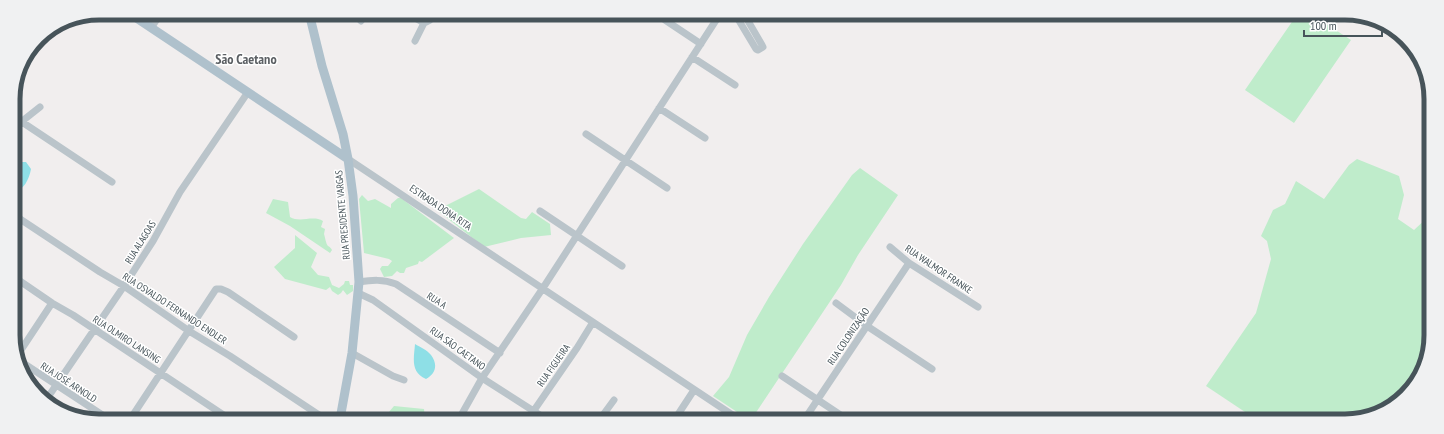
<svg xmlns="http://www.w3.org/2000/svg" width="1444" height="434" font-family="'PT Sans Narrow',sans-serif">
<rect width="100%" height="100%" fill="#f1eeee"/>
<path fill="#bfeccb" d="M1296,16H1314L1351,40L1294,123L1245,90Z
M1357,159L1399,176L1404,195L1398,219L1414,230L1429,216L1428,357L1402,400L1351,421H1244L1248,414L1206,386L1256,313L1271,259L1267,241L1261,236L1273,210L1285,204L1296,181L1324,199L1349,165Z
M860,168L898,195L858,255L841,285L751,420H749L713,396L729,377L747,335L769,297L803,244L852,175Z
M479,189L521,218L526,219L532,212L550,224L551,235L521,238L484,247L437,210Z
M362,195L368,201L375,199L391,208V204L398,198H401L454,238L422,262L419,261L418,264L406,268L404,273H400L397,271L392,276L384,277L380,269L382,266H388L392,261L389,259L364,253L359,199Z
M273,199L288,202L290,217C300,223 313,215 323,221L321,227L325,229L324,234C325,237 326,244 328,246C330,247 331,248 332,250L330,253L290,226L266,213Z
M295,235L317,253L311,267L318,275L329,277L332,285L339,288L344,284L345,281H349L350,285H353V291L347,295L343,290L341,293L338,295L332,291L330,287L326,290L285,279L274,267L295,248Z
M394,406L424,409L425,419H383Z"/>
<path fill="#8edfe6" d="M20,162H26L31,169C29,180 24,189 14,193V166Z
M415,344C420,347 427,350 431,355C438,364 436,374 426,379C410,372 414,358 415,344Z"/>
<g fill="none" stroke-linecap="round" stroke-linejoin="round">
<path stroke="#bac4ca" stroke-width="7" d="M408,14L424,23
M735,14L756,49L758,50L763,47L762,45L744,14
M665,20L701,44
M361,21L366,14
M151,28L161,13
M415,41L424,23L430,20L435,14
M692,57L735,85
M659,108L705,138
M13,116L112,182
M13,130L16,126L40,107
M586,134L667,188
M348,159L740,420
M540,211L622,266
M14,215L100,272L124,286L189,331L230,356L325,419
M890,247L909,263L978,307
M14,277L52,303L73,315L228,418
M359,282C372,280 383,279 396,284L500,353
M358,293L373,300L482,378L546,419
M836,303L867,326L932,369
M352,353L393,376L404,380
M17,356L52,303
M20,361L107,418
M782,376L848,420
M46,400L124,286L153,241L180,192L248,92
M131,418L216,289H221L228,292L294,337
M459,419L482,378L543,288L720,14
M528,419L577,348L593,322
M600,419L614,400
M675,419L694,390
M804,420L909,263"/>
<path stroke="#afc1cc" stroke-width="9" d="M129,13L348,159
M309,13L322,66L343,134L348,159L353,196L359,282L352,353L340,419"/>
</g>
<g text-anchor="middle" stroke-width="3" stroke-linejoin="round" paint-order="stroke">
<g font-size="10" fill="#47545a" stroke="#fff">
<text transform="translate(441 207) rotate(34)" y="4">ESTRADA DONA RITA</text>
<text transform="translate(342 215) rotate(-95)" y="4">RUA PRESIDENTE VARGAS</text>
<text transform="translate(140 242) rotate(-58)" y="4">RUA ALAGOAS</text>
<text transform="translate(939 269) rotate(34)" y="4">RUA WALMOR FRANKE</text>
<text transform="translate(437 300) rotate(33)" y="4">RUA A</text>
<text transform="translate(175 308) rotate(33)" y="4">RUA OSVALDO FERNANDO ENDLER</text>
<text transform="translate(848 336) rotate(-56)" y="4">RUA COLONIZAÇÃO</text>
<text transform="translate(127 339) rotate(33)" y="4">RUA OLMIRO LANSING</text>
<text transform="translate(458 348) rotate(36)" y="4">RUA SÃO CAETANO</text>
<text transform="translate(553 365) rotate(-55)" y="4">RUA FIGUEIRA</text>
<text transform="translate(69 382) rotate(33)" y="4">RUA JOSÉ ARNOLD</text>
</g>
<g font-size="14" font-weight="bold" fill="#5b5f63" stroke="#fff">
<text x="246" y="64">São Caetano</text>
</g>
</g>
<path d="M0 0H1444V434H0ZM99 20H1345A79 79 0 0 1 1424 99V335A79 79 0 0 1 1345 414H99A79 79 0 0 1 20 335V99A79 79 0 0 1 99 20Z" fill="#f0f1f2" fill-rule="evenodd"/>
<path fill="none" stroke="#47545a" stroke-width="5" d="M99 20H1345A79 79 0 0 1 1424 99V335A79 79 0 0 1 1345 414H99A79 79 0 0 1 20 335V99A79 79 0 0 1 99 20Z"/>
<path d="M1304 30v6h78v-6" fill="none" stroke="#47545a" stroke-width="2"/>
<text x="1310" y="30" font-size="12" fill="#47545a" stroke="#ffffff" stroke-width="3" paint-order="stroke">100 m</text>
</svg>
